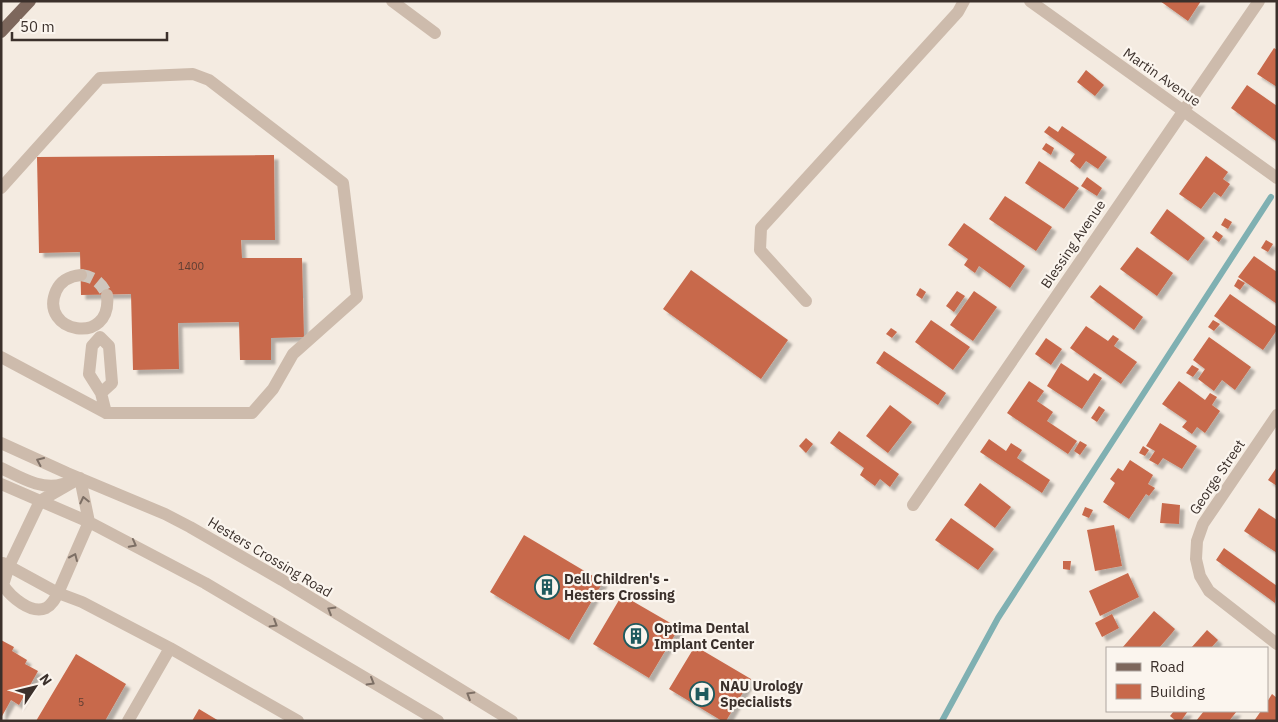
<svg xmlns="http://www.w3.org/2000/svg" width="1278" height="722" font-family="'IBM Plex Sans',sans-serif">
<defs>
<filter id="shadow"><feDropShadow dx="4.5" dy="4.5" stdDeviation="1" flood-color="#0004"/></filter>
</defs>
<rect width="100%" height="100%" fill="#f4ebe1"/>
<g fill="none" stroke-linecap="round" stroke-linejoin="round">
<path stroke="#7fb0b2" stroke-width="6" d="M942,721L998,618L1271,197"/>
</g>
<path fill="#c8694b" filter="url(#shadow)" d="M1160,1H1201L1188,21Z
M1274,48L1277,50V87L1257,74Z
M1086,70L1104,85L1095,96L1077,82Z
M1247,85L1277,106L1276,141L1231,108Z
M1049,126L1058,132L1062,126L1107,157L1098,169L1086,161L1080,169L1070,161L1075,154L1044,132Z
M1046,143L1054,148L1051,155L1042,149Z
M274,155L275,240H241L242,258H302L304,337L271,338V360H240L239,322L178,323L179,369L133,370L131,294L81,295L80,252L39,253L37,157Z
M1206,156L1228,172L1223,179L1230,184L1221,197L1214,192L1201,209L1179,194Z
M1039,161L1079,188L1064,209L1025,183Z
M1087,177L1102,188L1097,196L1081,186Z
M1005,196L1052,227L1036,251L989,219Z
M1167,209L1205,238L1188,261L1150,233Z
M1225,218L1232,222L1228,229L1221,225Z
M964,223L1025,266L1010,288L979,266L975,273L964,265L968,259L948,245Z
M1216,231L1223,236L1219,242L1212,237Z
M1266,240L1273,244L1268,252L1261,248Z
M1137,247L1173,273L1157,296L1120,269Z
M1254,256L1277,272V304L1238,277Z
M691,270L788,340L761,379L663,309Z
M1238,279L1245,283L1240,290L1234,286Z
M1100,285L1143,317L1134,330L1090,297Z
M920,288L926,292L922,299L916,295Z
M957,291L965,296L954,312L946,306Z
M974,291L997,307L973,341L950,325Z
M1230,294L1277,327V330L1263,350L1214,316Z
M931,320L970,347L953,370L915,342Z
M1213,320L1220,324L1214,331L1208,327Z
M1086,326L1108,341L1113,335L1119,339L1114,346L1137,362L1121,384L1070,348Z
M891,328L897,332L892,338L886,334Z
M1209,337L1251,367L1235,390L1222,380L1214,391L1198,379L1205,369L1193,360Z
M1046,338L1062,349L1051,365L1035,354Z
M884,351L946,393L938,405L876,363Z
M1061,363L1088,381L1094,373L1102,378L1082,409L1047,386Z
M1192,365L1199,369L1193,377L1186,373Z
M1029,381L1044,391L1037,401L1053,412L1047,421L1077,441L1068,454L1007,413Z
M1179,381L1205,400L1210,393L1217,397L1212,405L1220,411L1205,433L1197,427L1192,434L1182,427L1187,421L1162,404Z
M890,405L912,422L888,453L866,436Z
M1099,406L1105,410L1097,422L1091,418Z
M1160,423L1197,446L1182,469L1163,458L1158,465L1149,460L1155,451L1146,446Z
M839,431L899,474L890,487L880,479L875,486L860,475L864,468L830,443Z
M806,438L813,444L806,453L799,446Z
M989,439L1006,451L1011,443L1022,450L1017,458L1050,480L1042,493L980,452Z
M1080,441L1087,445L1080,455L1074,451Z
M1143,446L1149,450L1145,456L1139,453Z
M1130,460L1153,475L1148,484L1155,488L1149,496L1146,494L1129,519L1103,502L1115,483L1110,479L1118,468L1123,471Z
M1277,467V486L1268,480Z
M980,483L1011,507L995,528L964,505Z
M1162,503L1180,505L1179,524L1160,523Z
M1085,507L1093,510L1089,518L1082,515Z
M1259,508L1277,520V553L1244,531Z
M951,518L994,549L978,570L935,540Z
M1114,525L1122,566L1095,571L1087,530Z
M524,535L603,582L569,640L490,592Z
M1224,548L1277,586L1275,603L1216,560Z
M1063,561H1071L1070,570L1063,569Z
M1128,573L1139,597L1100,616L1089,591Z
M622,595L679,628L649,678L593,644Z
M1154,611L1175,629L1172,633L1159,648H1122Z
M1112,614L1119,628L1102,637L1095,623Z
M1207,630L1218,640L1211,648H1191Z
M1,640L14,647L12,651L27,660L25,664L38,671L19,705L11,700L1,718Z
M695,646L751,679L726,721H722L669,689Z
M76,654L126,684L105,721H36Z
M1272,694L1277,698V721H1254L1261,711H1267V702Z
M199,709L219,721H192Z
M1174,711H1188L1181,721H1176L1170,716Z
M1204,711H1237L1229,721H1196Z"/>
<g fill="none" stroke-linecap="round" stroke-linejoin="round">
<path stroke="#cfc6bd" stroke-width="12" stroke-dasharray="12 6" stroke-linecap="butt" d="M81,275C94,277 101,282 107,295"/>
<path stroke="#cdbbac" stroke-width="12" d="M392,1L435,33
M1030,1L1277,178
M1,188L100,78L193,74L209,80L343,183L357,297L293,354L273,389L252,413H106L1,357
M81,275C70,276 61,280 56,291C38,333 113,347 107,295
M806,301L760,250L761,228L958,12L964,1
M101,393L112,383L109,346L100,337L92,346L89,374L101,393L106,413
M1277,415L1203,524L1197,541L1196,559L1200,576L1209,591L1277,644
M1,443L67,473L165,514L190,527L282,580L512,721
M1,468C20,477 42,491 63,484
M80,478L40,501L9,566L3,585C10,596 31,615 46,608C52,605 55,599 58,593L82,602L170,648
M1,484L89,522L205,583L438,721
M913,505L1259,1
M3,563L58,593L89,522L80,478
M128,721L170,648L298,721"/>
<path stroke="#7d675c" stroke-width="12" d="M1,32L30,1"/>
</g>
<defs><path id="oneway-chevron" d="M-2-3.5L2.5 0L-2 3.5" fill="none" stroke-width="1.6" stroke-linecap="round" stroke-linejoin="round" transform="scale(1.25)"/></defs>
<g stroke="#7d6f65">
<use href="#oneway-chevron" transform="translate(40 461) rotate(-156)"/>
<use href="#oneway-chevron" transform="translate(84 500) rotate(-103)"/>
<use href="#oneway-chevron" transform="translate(133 544) rotate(28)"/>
<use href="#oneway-chevron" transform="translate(74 557) rotate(-66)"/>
<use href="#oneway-chevron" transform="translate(331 610) rotate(-149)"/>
<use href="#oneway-chevron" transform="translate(274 624) rotate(31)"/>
<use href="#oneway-chevron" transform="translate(371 682) rotate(30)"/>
<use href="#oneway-chevron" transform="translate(470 695) rotate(-149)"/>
</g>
<defs>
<symbol id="building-ring" viewBox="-11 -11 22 22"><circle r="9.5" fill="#fbf5ee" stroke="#1f5a5e" stroke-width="1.5"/><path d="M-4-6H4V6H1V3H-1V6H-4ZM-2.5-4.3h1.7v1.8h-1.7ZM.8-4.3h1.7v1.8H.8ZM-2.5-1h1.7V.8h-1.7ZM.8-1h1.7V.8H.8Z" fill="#1f5a5e"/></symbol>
<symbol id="hospital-ring" viewBox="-11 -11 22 22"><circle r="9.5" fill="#fbf5ee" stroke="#1f5a5e" stroke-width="1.5"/><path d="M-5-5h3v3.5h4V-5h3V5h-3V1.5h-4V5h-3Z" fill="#1f5a5e"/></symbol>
</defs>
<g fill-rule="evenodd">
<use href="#building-ring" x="533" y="573" width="28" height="28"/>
<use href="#building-ring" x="622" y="622" width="28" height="28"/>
<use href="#hospital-ring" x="688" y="680" width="28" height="28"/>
</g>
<g text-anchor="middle" stroke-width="4.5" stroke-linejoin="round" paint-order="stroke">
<g font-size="11" fill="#5e3e33">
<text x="191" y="270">1400</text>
<text x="81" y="706">5</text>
</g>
<g font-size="14" fill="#3b302b" stroke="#fbf5ee">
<text transform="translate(1162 77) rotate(35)" y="5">Martin Avenue</text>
<text transform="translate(1073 244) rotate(-56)" y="5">Blessing Avenue</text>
<text transform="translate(1217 477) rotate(-56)" y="5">George Street</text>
<text transform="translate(270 557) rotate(31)" y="5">Hesters Crossing Road</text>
</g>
<g font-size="14" font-weight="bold" fill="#3b302b" stroke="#fbf5ee" text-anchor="start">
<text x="564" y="584">Dell Children's -<tspan x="564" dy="16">Hesters Crossing</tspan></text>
<text x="654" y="633">Optima Dental<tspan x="654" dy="16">Implant Center</tspan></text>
<text x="720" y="691">NAU Urology<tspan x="720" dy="16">Specialists</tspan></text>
</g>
</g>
<rect width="1278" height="722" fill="none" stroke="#3b302b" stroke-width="5"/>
<rect x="1106" y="647" width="162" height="65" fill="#fbf5ee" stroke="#aea6a0"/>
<rect x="1116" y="663" width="25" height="8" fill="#7d675c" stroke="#aea6a0"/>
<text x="1150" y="672" font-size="15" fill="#3b302b">Road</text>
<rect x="1116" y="684" width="25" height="15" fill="#c8694b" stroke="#aea6a0"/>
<text x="1150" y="697" font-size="15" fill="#3b302b">Building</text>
<g transform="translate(35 687) rotate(55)" stroke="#fbf5ee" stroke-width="4" paint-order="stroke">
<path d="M0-4L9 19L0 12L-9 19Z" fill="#3b302b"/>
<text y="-8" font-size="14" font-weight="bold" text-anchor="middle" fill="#3b302b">N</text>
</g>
<path d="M12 32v8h155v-8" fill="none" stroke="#3b302b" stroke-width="2.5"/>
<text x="20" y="32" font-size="15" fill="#3b302b" stroke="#fbf5ee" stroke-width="4" paint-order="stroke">50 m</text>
</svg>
